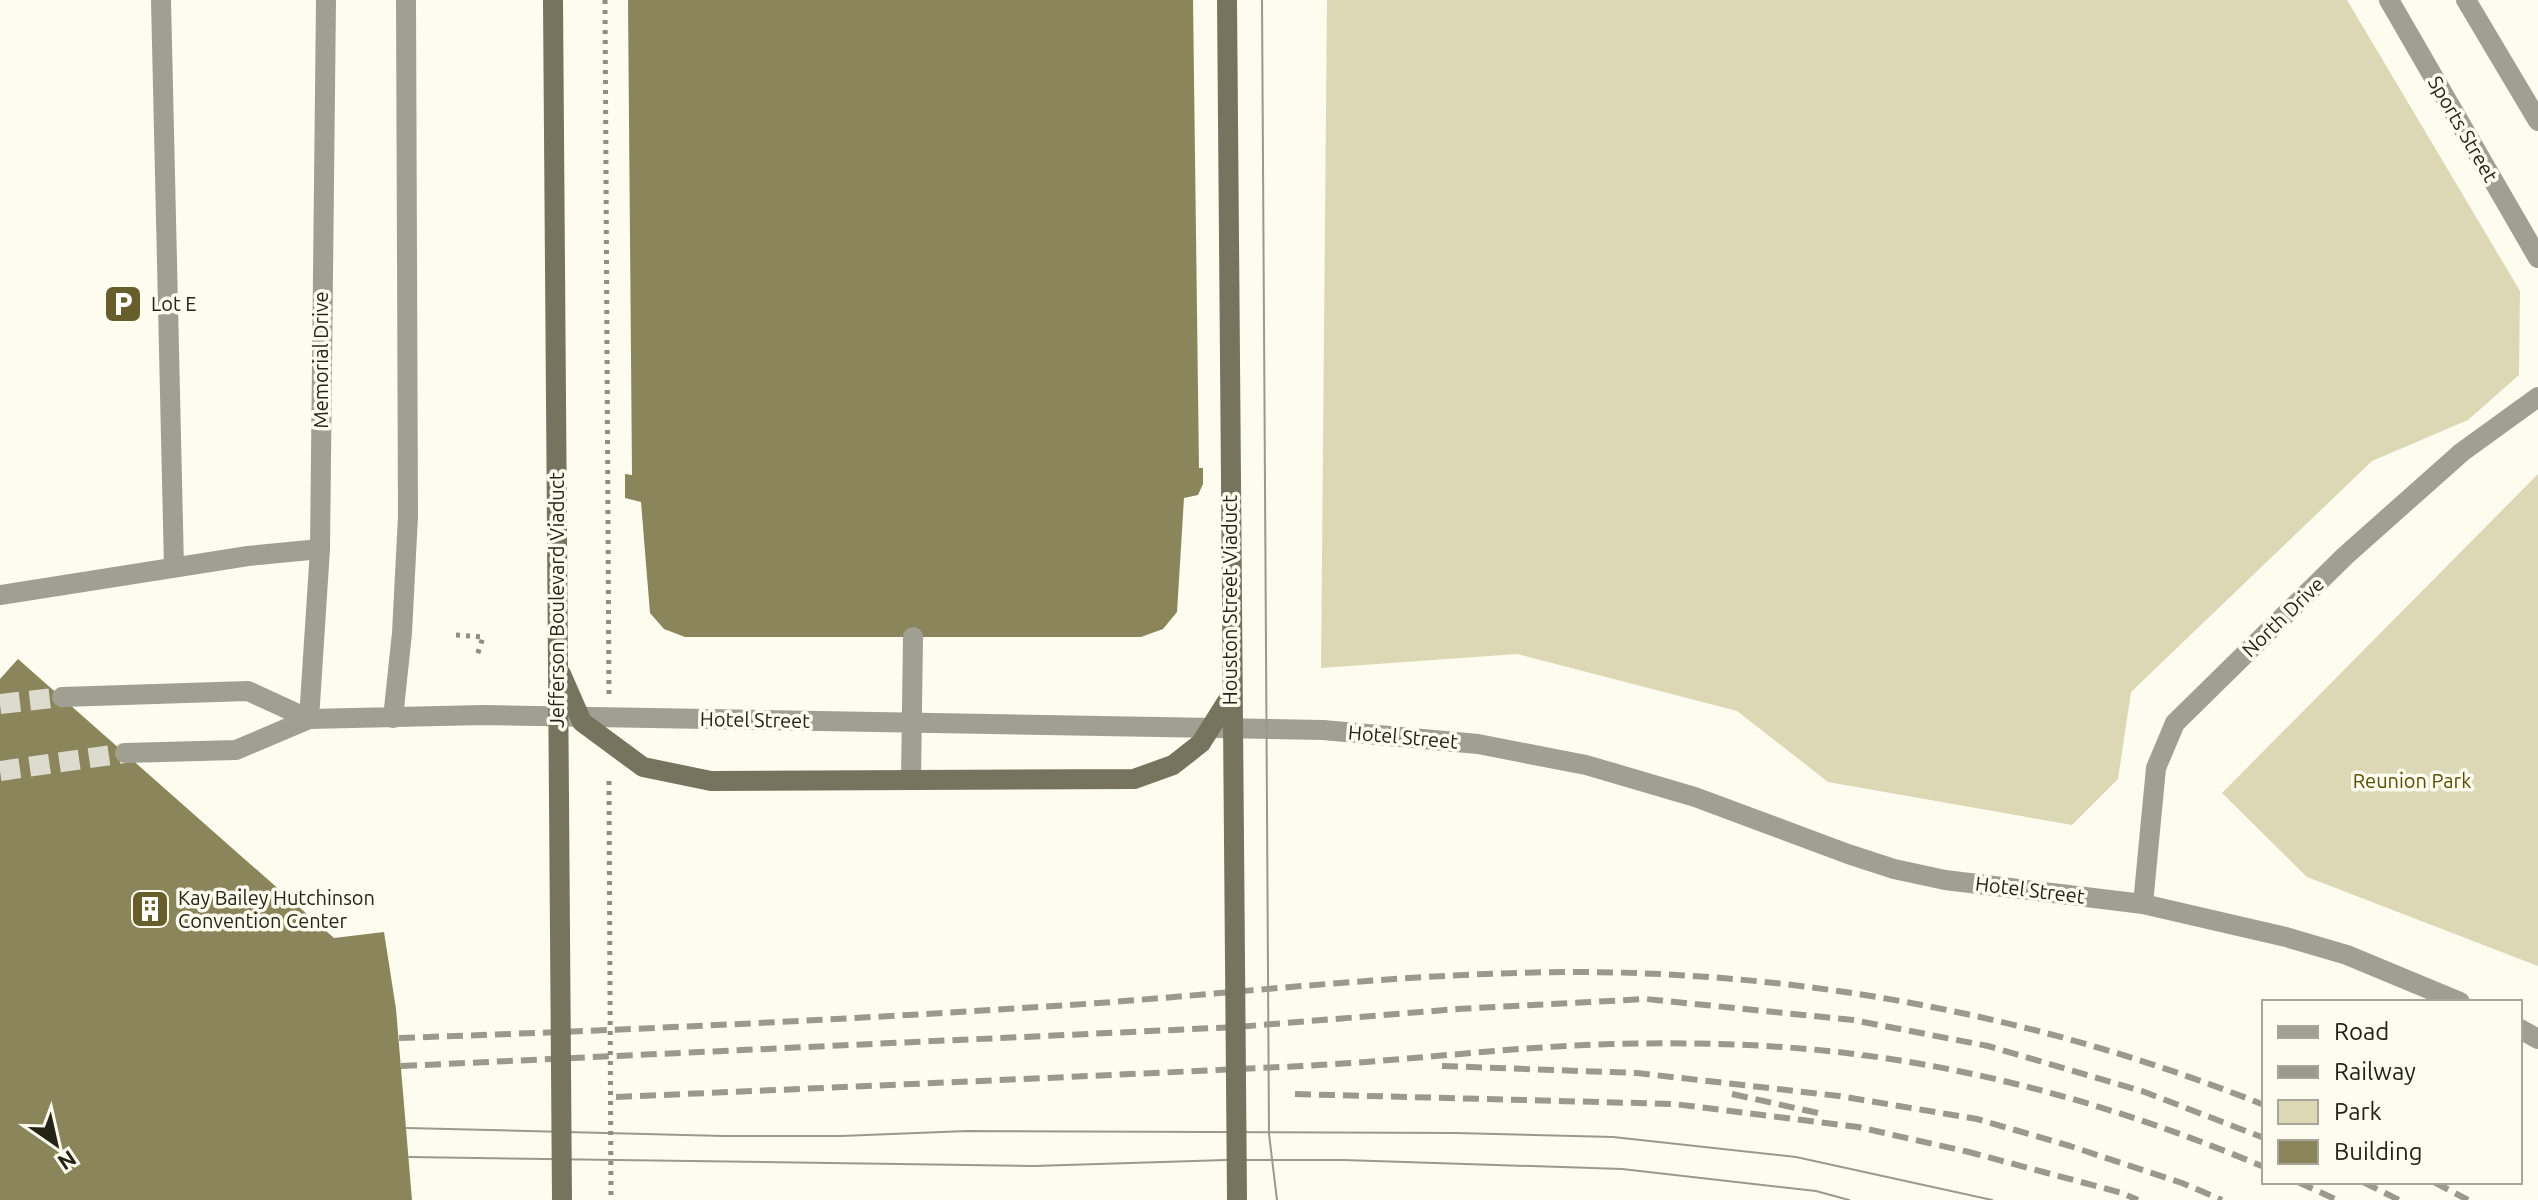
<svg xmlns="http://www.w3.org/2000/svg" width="2538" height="1200" font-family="Ubuntu,sans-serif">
<rect width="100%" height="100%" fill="#fefcef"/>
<path fill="#dcd8b6" d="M1327,0H2347L2520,291L2519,375L2468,420L2372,461L2131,692L2118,779L2072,825L1828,782L1737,711L1517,654L1321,668Z
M2538,474V966L2307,877L2222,793Z"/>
<path fill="#8b855c" d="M628,0H1193L1199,468H1203V484L1198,495L1184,498L1177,612L1163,629L1141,637H685L664,629L650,613L641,502L625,498V474L632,475Z
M18,659L334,938L384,932L396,1009L412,1200H0V679Z"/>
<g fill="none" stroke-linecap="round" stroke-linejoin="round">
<path stroke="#dddbce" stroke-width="20" stroke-dasharray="20 10" stroke-linecap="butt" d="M0,704L62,697
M0,771L125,753"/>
<path stroke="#8e8d80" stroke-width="5" stroke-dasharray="4 6" stroke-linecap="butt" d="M456,635L483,637L477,656"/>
<path stroke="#a19f91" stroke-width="20" d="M161,0L174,568
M0,595L248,556L320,549
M2143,904L2156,768L2175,723L2345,556L2462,452L2538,397"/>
<path stroke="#a19f91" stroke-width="20" d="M2389,0L2538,258
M2466,0L2538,121
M62,697L248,691L309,719
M393,718L402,633L408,516L406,0
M309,719L320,549L326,0
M125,753L236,750L309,719L483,715L1323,730L1478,744L1586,765L1695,797L1848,854L1894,869L1945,880L2143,904L2286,937L2347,955L2460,1002
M2520,1029L2538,1039"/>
<path stroke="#9a998c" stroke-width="2" d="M1262,0L1269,1134L1277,1200
M407,1128L723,1136H841L967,1131L1456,1133L1613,1137L1796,1157L1992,1200
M409,1157L1034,1166L1226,1160H1344L1622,1169L1816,1191L1849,1200"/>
<path stroke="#9a998c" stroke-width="6" stroke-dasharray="16 8" stroke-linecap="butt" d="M399,1038C632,1030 865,1019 1099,1003C1259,991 1420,972 1580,972C1814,973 2047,1018 2264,1105
M401,1066L1236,1027L1458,1009L1646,999L1853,1020L1988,1046L2142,1091L2264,1138
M1442,1066L1637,1073L1839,1096L1977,1119L2070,1146L2182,1183L2222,1200
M1295,1094L1674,1104L1858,1127L1973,1153
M1732,1094L1818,1113
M616,1097C845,1087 1074,1077 1302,1066C1405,1061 1508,1047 1611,1044C1694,1042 1780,1044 1862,1055C2001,1073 2136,1113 2264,1167
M1965,1151L2122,1193L2138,1200
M2298,1182L2337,1200
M2363,1182L2399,1200
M2434,1182L2468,1200"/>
<path stroke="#8e8d80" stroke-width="5" stroke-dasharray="4 6" stroke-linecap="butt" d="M605,0L609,699
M609,781L611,1200"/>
<path stroke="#a19f91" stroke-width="20" d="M911,779L913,637"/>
<path stroke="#76735f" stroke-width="20" d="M553,0L562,1200
M1227,0L1237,1200
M561,674L582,722L643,767L711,781L1134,779L1173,765L1201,743L1231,695"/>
</g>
<defs>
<symbol id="parking-square" viewBox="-11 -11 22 22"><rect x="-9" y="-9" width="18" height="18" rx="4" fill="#665e2b" stroke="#fefcef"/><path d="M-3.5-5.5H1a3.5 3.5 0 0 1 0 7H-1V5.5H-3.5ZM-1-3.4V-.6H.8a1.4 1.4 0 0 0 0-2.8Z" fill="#fff"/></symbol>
<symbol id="building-square" viewBox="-11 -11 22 22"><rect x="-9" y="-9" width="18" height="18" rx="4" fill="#665e2b" stroke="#fefcef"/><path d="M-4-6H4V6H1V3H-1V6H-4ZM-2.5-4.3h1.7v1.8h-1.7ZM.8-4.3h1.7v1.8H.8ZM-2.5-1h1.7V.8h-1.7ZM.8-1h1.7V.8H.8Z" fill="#fff"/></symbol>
</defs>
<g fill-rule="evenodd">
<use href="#parking-square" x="101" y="282" width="44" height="44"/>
<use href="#building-square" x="128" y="887" width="44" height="44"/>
</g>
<g text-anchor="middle" stroke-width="7" stroke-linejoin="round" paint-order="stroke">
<g font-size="20" fill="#242316" stroke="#fefcef">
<text transform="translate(2463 129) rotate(60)" y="7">Sports Street</text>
<text transform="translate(321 360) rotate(-90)" y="7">Memorial Drive</text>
<text transform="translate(557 600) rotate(-90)" y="7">Jefferson Boulevard Viaduct</text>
<text transform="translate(1230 600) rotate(-90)" y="7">Houston Street Viaduct</text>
<text transform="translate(2283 617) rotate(-44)" y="7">North Drive</text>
<text transform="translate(755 720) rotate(1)" y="7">Hotel Street</text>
<text transform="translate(1403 737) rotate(5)" y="7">Hotel Street</text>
<text transform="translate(2030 890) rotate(7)" y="7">Hotel Street</text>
</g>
<g font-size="20" fill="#242316" stroke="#fefcef" text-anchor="start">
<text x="151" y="311">Lot E</text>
<text x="178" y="905">Kay Bailey Hutchinson<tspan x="178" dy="23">Convention Center</tspan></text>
</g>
<g font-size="20" fill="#594e00" stroke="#fefcef">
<text x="2412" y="788">Reunion Park</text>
</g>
</g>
<rect x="2262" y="1000" width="260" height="184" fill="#fefcef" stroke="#a7a598" stroke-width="2"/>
<rect x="2278" y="1026" width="40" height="12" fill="#a19f91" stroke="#a7a598" stroke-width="2"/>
<text x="2334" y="1040" font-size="24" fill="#242316">Road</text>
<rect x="2278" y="1066" width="40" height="12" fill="#9a998c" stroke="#a7a598" stroke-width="2"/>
<text x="2334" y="1080" font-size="24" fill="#242316">Railway</text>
<rect x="2278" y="1100" width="40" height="24" fill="#dcd8b6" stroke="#a7a598" stroke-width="2"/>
<text x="2334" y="1120" font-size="24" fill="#242316">Park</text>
<rect x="2278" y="1140" width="40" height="24" fill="#8b855c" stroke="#a7a598" stroke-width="2"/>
<text x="2334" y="1160" font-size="24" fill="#242316">Building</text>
<g transform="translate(56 1144) rotate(146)" stroke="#fefcef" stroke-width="6" paint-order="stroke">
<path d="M0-6L14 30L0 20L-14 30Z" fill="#242316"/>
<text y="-12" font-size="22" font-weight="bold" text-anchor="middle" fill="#242316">N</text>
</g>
</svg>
